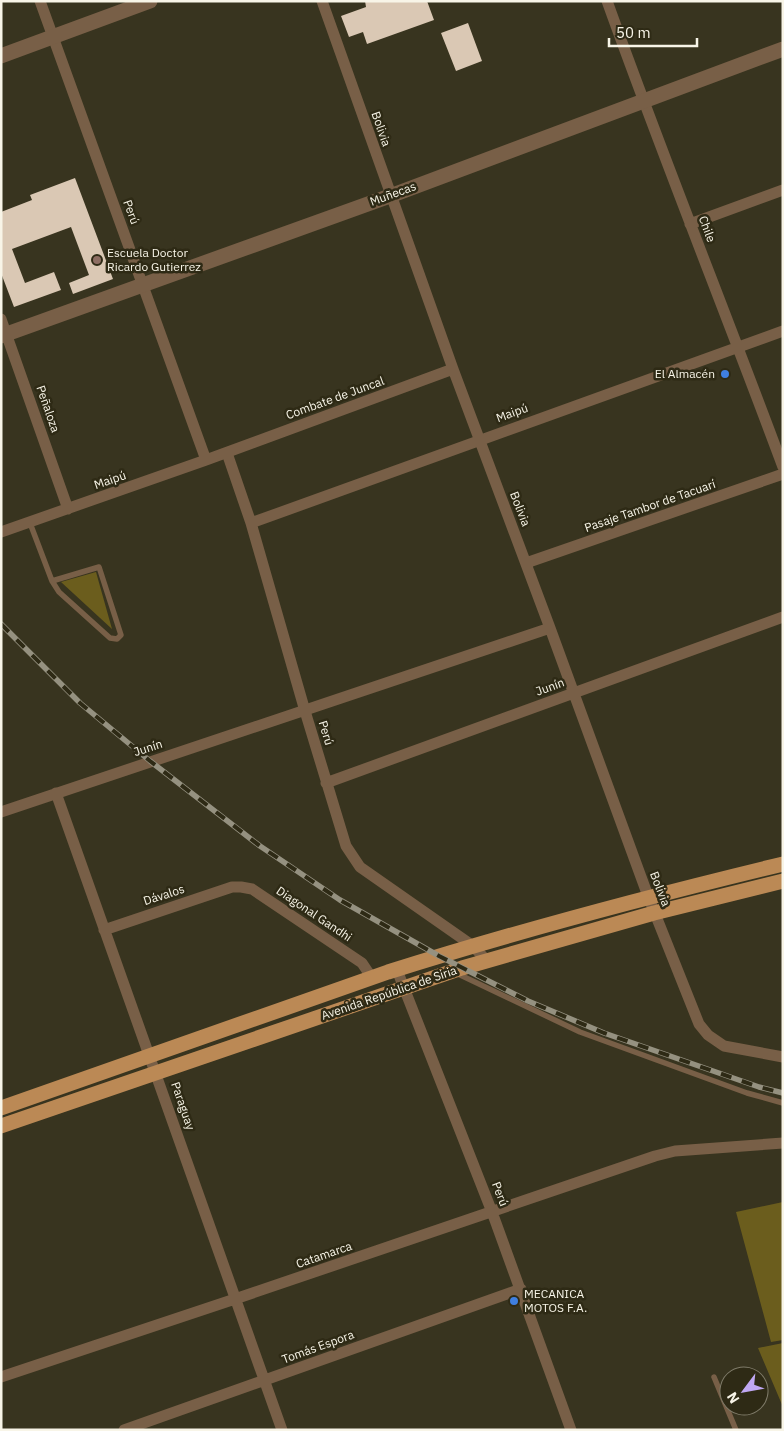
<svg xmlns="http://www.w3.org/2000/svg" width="784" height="1431" font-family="'IBM Plex Sans',sans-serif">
<rect width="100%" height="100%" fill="#38341f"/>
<path fill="#6b5d1d" d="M96,572L112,629L61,582Z
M783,1202V1340L771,1342L736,1212Z
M783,1343V1407L758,1348Z"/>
<path fill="#dac8b4" d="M365,1H427L434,20L367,44L363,32L349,37L341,16L366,7Z
M468,23L482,61L456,71L441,33Z
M75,178L113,279L73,294L69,283L89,275L71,227L12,249L25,283L54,272L61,290L14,307L1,273V212L32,200L30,195Z"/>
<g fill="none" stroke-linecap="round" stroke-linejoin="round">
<path stroke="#785f47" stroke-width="5.5" d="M30,523L52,581L59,592L110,638L117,639L121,635L99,567L52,581
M456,973L580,1032L747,1093L783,1103
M714,1377L736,1430"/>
<path stroke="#785f47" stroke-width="11" d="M40,1L206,460
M322,1L453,369L550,628L648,896L699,1024L708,1035L724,1046L783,1057
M607,1C663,157 725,311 783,467
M690,224L783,190
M1,319L68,509
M227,453L251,523L305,711L346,846L360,867L473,946L487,961
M251,523L783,331
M1,532L206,460L453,369
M526,563L783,474
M326,783L783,617
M56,793L282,1430
M1,812L550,628
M104,930L232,887H241L252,889L362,963L372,978
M397,970L492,1212L571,1430
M1,1377L235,1299L655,1156L675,1151L783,1143
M124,1430L521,1289"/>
<path stroke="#785f47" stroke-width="15" d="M1,56L150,1
M1,336L390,196L783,49"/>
<path stroke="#bb8955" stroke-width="15" d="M1,1108L388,972C518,931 650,896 783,864
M1,1126L462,968L654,913L783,881"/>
<defs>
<path id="rail" d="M1,624L80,703L150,761L260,846L340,900L439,956L528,1001L604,1033L759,1087L783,1093"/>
</defs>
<use href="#rail" stroke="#959180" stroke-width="5.5"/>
<use href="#rail" stroke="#2e2a15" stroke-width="4" stroke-dasharray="11" stroke-linecap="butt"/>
</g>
<circle fill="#8d6e63" stroke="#2e2a15" stroke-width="2" cx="97" cy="260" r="5"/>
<g fill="#3f7fe0" stroke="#2e2a15" stroke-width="2">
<circle cx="725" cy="374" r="5"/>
<circle cx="514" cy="1301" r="5"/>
</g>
<g text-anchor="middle" stroke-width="5" stroke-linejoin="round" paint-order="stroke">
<g font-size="12" fill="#f8f5e8" stroke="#2e2a15">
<text transform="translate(381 129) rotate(71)" y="4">Bolivia</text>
<text transform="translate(393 194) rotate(-20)" y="4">Muñecas</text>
<text transform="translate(131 212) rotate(70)" y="4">Perú</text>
<text transform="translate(707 229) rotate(69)" y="4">Chile</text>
<text transform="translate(335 398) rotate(-20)" y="4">Combate de Juncal</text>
<text transform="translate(48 409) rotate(71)" y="4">Peñaloza</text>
<text transform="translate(512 413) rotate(-20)" y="4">Maipú</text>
<text transform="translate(110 480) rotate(-19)" y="4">Maipú</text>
<text transform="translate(650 506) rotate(-19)" y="4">Pasaje Tambor de Tacuarí</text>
<text transform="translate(520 509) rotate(69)" y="4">Bolivia</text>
<text transform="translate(550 687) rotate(-20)" y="4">Junín</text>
<text transform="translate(326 733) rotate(73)" y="4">Perú</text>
<text transform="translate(148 748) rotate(-18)" y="4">Junín</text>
<text transform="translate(660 889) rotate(69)" y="4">Bolivia</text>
<text transform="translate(164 895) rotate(-18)" y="4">Dávalos</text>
<text transform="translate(314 914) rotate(34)" y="4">Diagonal Gandhi</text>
<text transform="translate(389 993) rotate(-19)" y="4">Avenida República de Siria</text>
<text transform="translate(183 1106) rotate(71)" y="4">Paraguay</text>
<text transform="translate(500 1194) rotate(69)" y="4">Perú</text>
<text transform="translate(324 1255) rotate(-19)" y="4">Catamarca</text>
<text transform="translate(318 1347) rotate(-20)" y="4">Tomás Espora</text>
</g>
<g font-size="12" fill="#f8f5e8" stroke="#2e2a15" text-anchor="start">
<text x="107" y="257">Escuela Doctor<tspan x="107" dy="14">Ricardo Gutierrez</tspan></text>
<text x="715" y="378" text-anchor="end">El Almacén</text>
<text x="524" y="1298">MECANICA<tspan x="524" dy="14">MOTOS F.A.</tspan></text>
</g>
</g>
<rect width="784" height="1431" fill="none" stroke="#f8f5e8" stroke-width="5"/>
<g transform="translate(744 1391) rotate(238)"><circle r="24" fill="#2e2a15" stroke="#7f7b69"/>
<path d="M0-4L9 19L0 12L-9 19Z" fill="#c0a8f3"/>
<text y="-8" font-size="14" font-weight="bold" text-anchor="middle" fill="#f8f5e8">N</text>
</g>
<path d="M609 38v8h88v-8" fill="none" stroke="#f8f5e8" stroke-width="2.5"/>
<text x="616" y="38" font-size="15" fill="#f8f5e8" stroke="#2e2a15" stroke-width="4" paint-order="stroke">50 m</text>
</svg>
